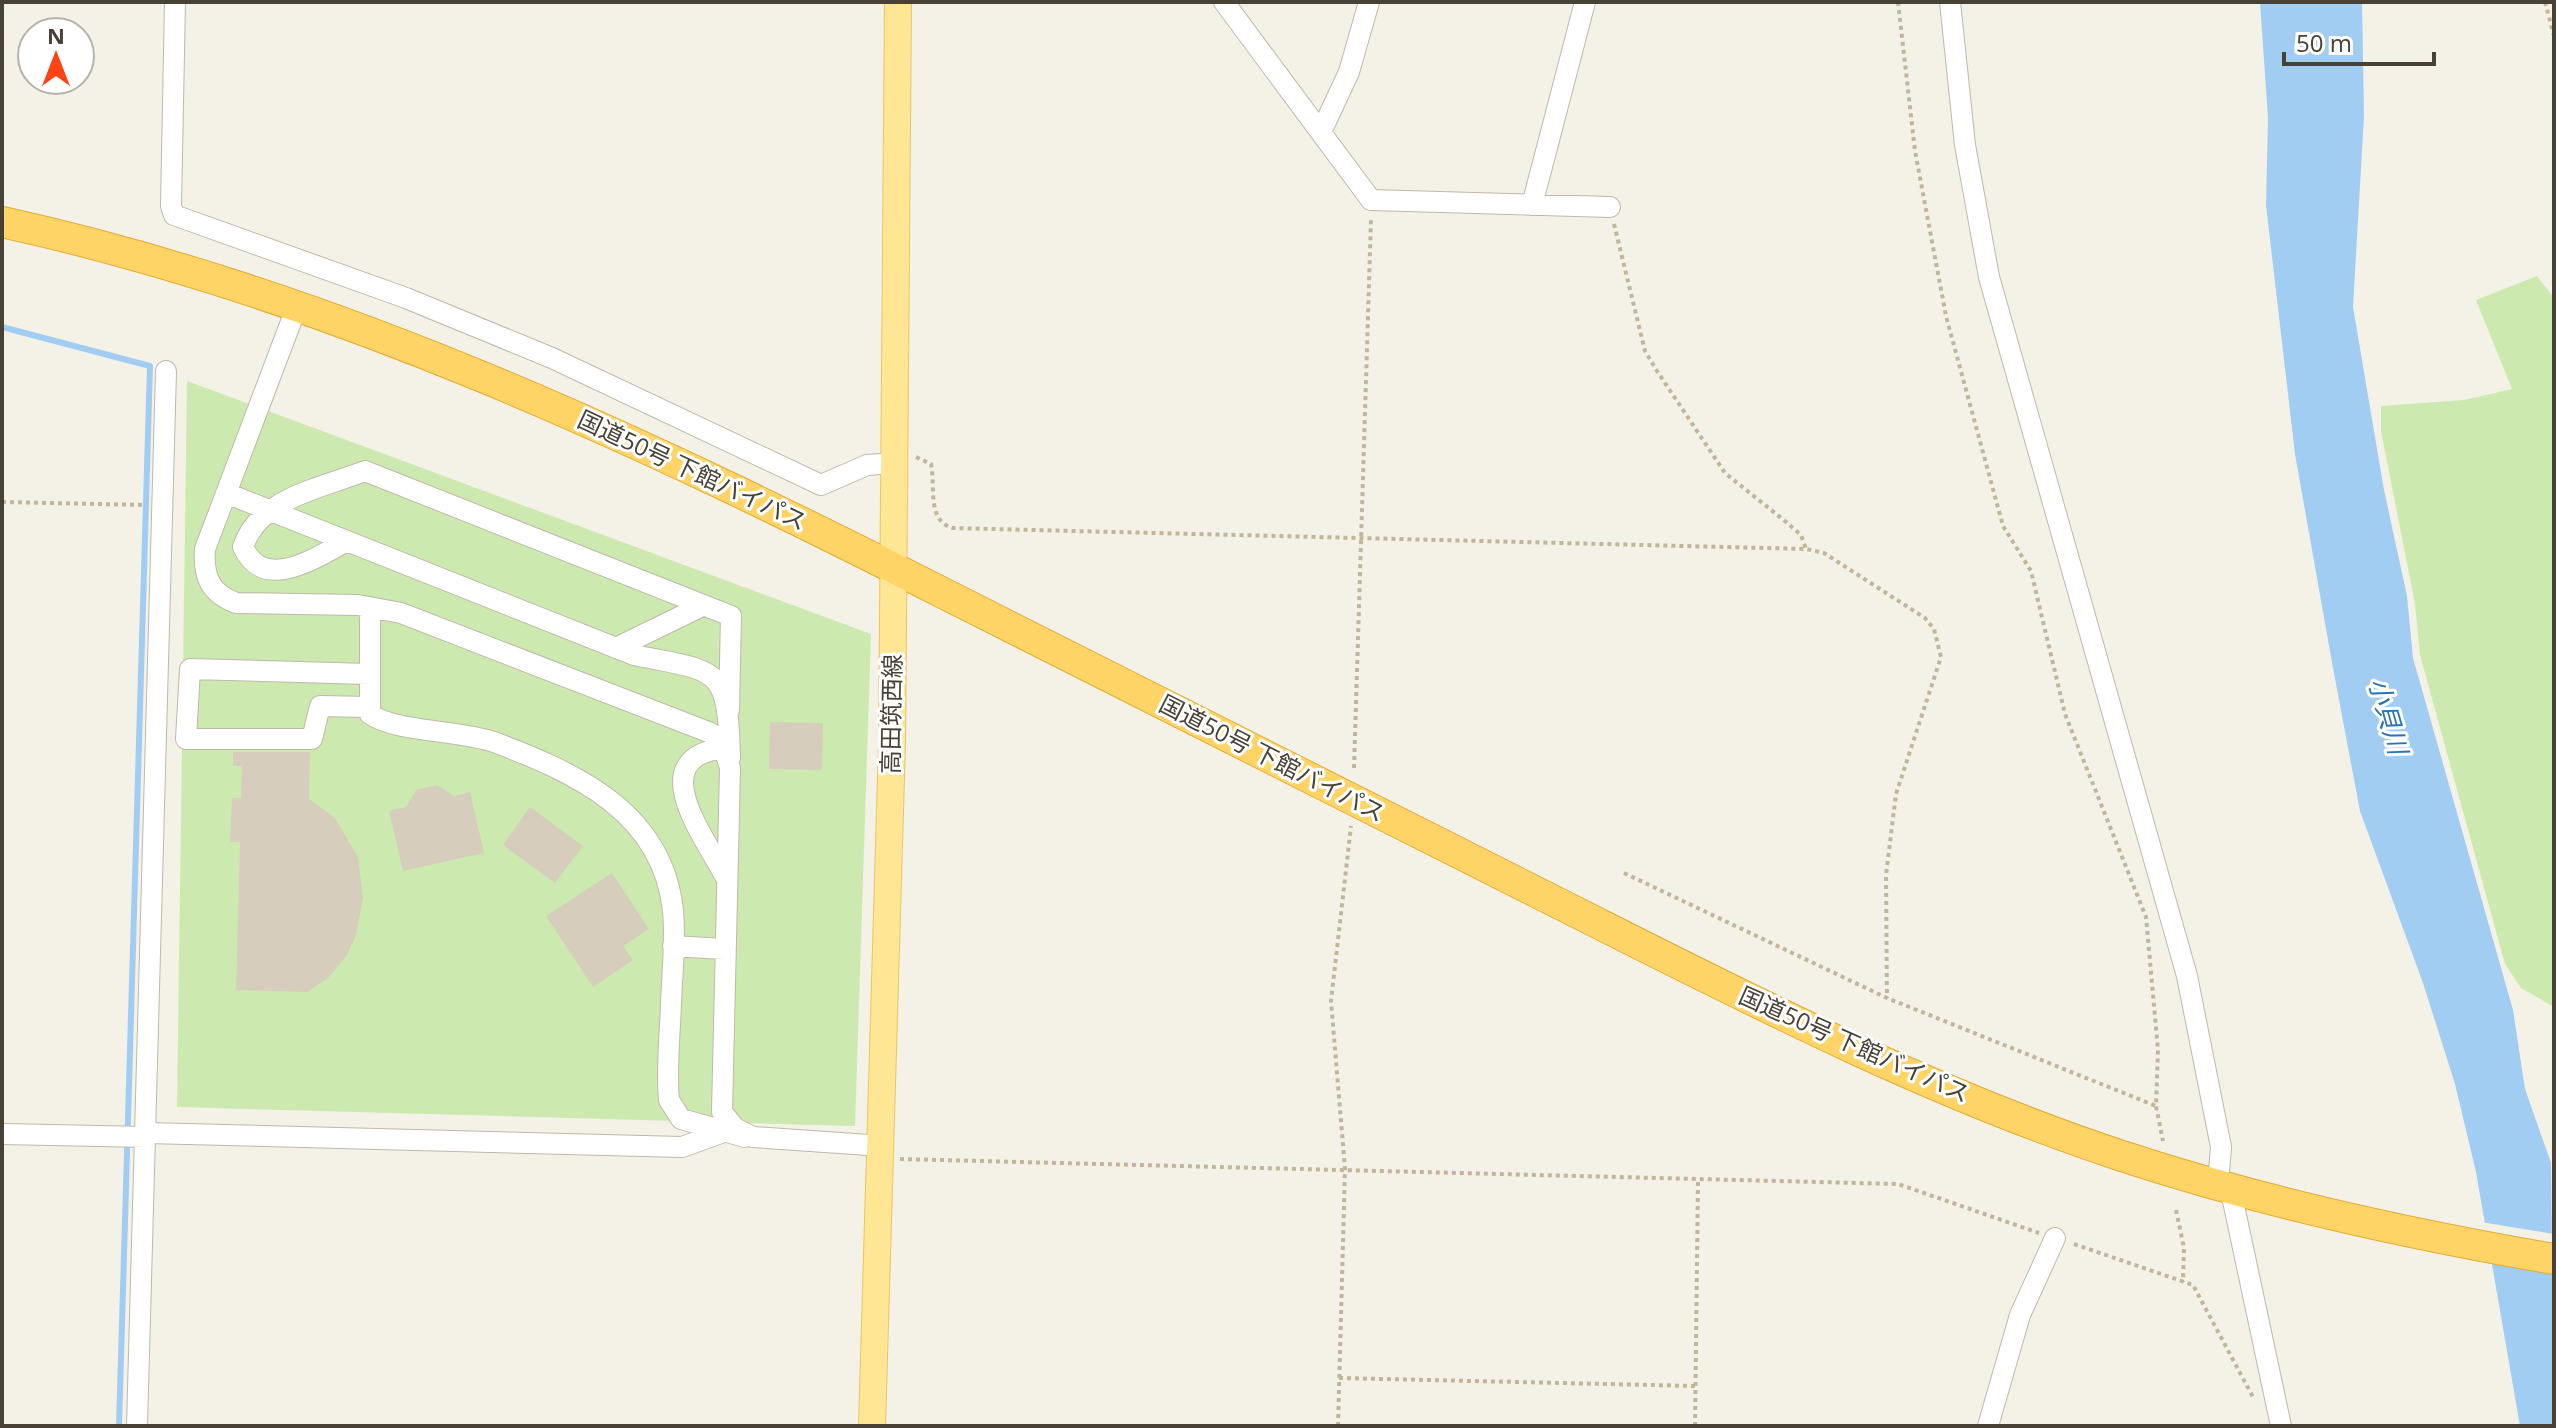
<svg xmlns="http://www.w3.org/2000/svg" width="2556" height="1428" font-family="'Open Sans','Noto Sans JP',sans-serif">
<rect width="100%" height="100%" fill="#f4f1e7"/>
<path fill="#cceaaf" d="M2537,276L2554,298V1007L2521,988L2505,964L2420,655L2415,604L2381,431V406L2464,400L2512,389L2476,300Z
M187,381L871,634L855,1126L177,1107Z"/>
<path fill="#a2cdf3" d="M2260,2H2362L2364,116L2353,307L2384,490L2407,596L2413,658L2513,1010L2525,1089L2551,1163L2554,1426H2520L2476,1172L2455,1084L2423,983L2360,811L2333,668L2295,454L2266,205L2268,118Z"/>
<path fill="#f4f1e7" d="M2481,1222L2554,1234V1273L2487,1261Z"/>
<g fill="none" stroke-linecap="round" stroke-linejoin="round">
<path stroke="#a2cdf3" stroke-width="6" d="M2,327L150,366L119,1426"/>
</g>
<path fill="#d6cdbc" d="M770,722L823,723L822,770L769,769Z
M233,752H310L309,799L335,818L358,857L363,898L356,935L347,955L328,978L307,992L236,990L240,842H230L232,798H241L242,766H233Z
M437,785L454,796L470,792L484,853L403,871L389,811L406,807L416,790Z
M530,807L583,846L555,883L503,845Z
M612,873L649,929L623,946L633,960L593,987L546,916Z"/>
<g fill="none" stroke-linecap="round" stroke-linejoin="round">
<defs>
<path id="minor" d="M175,2L171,206L174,215L406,298L552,358L821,485L867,465L894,463
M1224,2L1371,200L1610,207
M1950,2L1965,145L1989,277L2187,976L2221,1147L2218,1184
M1321,132L1349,72L1369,2
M1532,205L1585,2
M297,306L205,549C203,577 210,593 236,603L358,605L401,613L711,733L724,748L730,768L722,1112L735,1128L753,1137L883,1146
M226,493L634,655C718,672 728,664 730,758
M347,541C315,558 264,593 243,547C259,498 321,488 365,471L731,616L729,710
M370,607V714C394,732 460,730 494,742C576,773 663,812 673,911C676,941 672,973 671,1003C670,1035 666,1069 669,1100L681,1119L745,1137
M616,648L704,605
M369,674L190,669L186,739H312L320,706L369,707
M724,748C642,758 705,837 726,878
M673,946L724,949
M147,1133L682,1147L721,1133
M2,1134L147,1137
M2230,1187L2281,1426
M137,1426L166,371
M1988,1426L2020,1315L2055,1238"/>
<path id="major" d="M872,1426L892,743L898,2"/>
<path id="highway" d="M2,222C334,295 641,440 943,593C1146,696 1349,798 1552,900C1737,993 1924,1091 2122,1156C2262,1202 2408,1234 2554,1259"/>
</defs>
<use href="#minor" stroke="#c0b9a9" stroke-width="22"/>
<use href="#major" stroke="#e8c662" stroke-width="28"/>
<use href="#highway" stroke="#e2ab33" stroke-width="32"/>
<path stroke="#c2b69a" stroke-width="4" stroke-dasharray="4 4" stroke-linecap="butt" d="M1898,2L1915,151L1946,316L2003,526L2031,571L2065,714L2146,917L2158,1050L2156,1106L2163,1141
M2545,2L2554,36
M1614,224L1645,351L1657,371L1725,473L1785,521L1801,535L1806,549
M916,457L931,464C936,487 926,519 952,528L1806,549L1824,553L1925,618L1934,629L1941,657L1896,794L1886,875L1887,998
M2,502L144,505
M1354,768L1371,219
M1624,873L1887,998L2156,1106
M900,1159L1898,1184L2039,1233
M2176,1210L2184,1248L2183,1282
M2074,1244L2193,1285L2254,1399
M1339,1378L1695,1386
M1338,1426L1345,1169L1331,1001L1351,826
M1695,1426L1698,1180"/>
<use href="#minor" stroke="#fff" stroke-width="20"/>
<use href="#major" stroke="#ffe695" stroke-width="26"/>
<use href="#highway" stroke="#ffd467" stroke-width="30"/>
</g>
<g text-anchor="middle" stroke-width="6" stroke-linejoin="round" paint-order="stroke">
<g font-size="24" fill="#484136" stroke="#fff">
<text transform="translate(692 471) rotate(25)" y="8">国道50号 下館バイパス</text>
<text transform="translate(892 714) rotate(-89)" y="8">高田筑西線</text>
<text transform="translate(1272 759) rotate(27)" y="8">国道50号 下館バイパス</text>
<text transform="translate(1854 1045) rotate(24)" y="8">国道50号 下館バイパス</text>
</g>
<g font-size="26" font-style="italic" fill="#2b75b7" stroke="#fff">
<text transform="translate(2388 716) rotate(74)" y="9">小貝川</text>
</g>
</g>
<rect width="2556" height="1428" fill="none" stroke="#484136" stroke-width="8"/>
<g transform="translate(56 56)"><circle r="38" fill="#ffffff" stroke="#b6b3af" stroke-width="2"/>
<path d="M0-6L14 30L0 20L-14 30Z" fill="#ff4313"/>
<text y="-12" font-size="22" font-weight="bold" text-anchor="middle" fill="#484136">N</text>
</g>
<path d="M2284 52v12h150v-12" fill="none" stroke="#484136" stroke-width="4"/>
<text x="2296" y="52" font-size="24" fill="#484136" stroke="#ffffff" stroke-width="6" paint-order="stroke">50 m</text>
</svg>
